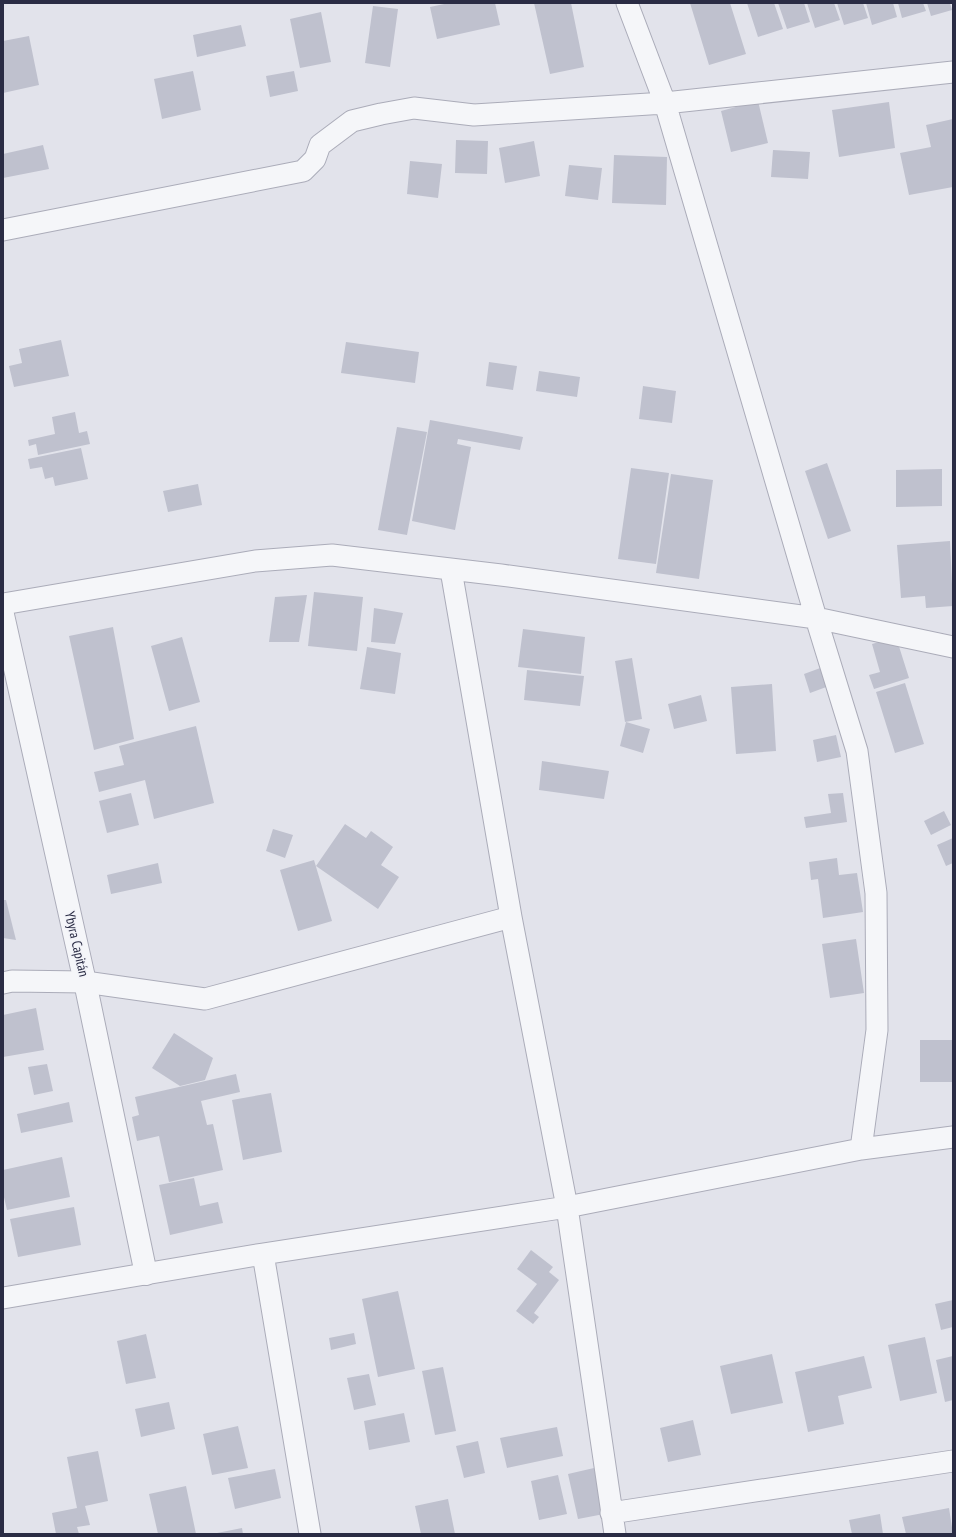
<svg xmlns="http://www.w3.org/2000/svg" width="956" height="1537" font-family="'PT Sans Narrow',sans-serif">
<rect width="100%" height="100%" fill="#e2e3eb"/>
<path fill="#bfc1ce" d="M449,3H495L500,25L437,39L430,7Z
M534,3H571L584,67L550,74Z
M690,3H730L746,54L709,65Z
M747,3H774L783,29L758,37Z
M778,3H804L810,22L787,29Z
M807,3H834L840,20L815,28Z
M837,3H863L868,18L844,25Z
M866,3H893L897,17L872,25Z
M898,3H923L926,11L902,18Z
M927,3H950L952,10L931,16Z
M373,6L398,9L390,67L365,63Z
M321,12L331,62L300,68L290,19Z
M241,25L246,46L197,57L193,35Z
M29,36L39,85L3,93V41Z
M193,71L201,110L162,119L154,79Z
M294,71L298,91L270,97L266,76Z
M758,101L768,143L731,152L721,111Z
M889,102L895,148L839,157L832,110Z
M953,119V187L909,195L900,153L931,147L926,125Z
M456,140L488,141L487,174L455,173Z
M534,141L540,176L505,183L499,148Z
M43,145L49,169L3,178V154Z
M773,150L810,152L808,179L771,177Z
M614,155L667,157L666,205L612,203Z
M410,161L442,164L438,198L407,194Z
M569,165L602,168L598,200L565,196Z
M61,340L69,376L14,387L9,366L22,363L19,349Z
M346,342L419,352L415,383L341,373Z
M489,362L517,366L513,390L486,386Z
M539,371L580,377L577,397L536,391Z
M643,386L676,391L672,423L639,419Z
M75,412L79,433L87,431L90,444L38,455L36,444L29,446L28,440L55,434L52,417Z
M430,420L523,437L520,450L458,439L457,444L471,447L455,530L412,521Z
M397,427L427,432L407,535L378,530Z
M81,448L88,479L55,486L53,477L45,479L42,467L30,469L28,459Z
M827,463L851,531L828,539L805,471Z
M631,468L669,473L656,564L618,559Z
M942,469V506L896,507V470Z
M671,474L713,480L699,579L656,573Z
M198,484L202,505L168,512L163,491Z
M950,541L953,606L926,608L925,596L901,598L897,545Z
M314,592L363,597L357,651L308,646Z
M307,595L299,642H269L275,597Z
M374,608L403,613L395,644L371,642Z
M113,627L134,739L94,750L69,636Z
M523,629L585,637L581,674L518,667Z
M182,637L200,702L169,711L151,646Z
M896,637L909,678L874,689L869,675L880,672L872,644Z
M367,647L401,653L395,694L360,689Z
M632,658L642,719L625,722L615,661Z
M823,667L829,686L810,693L804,674Z
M527,670L584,676L580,706L524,700Z
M905,683L924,744L895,753L876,692Z
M772,684L776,751L736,754L731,687Z
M701,695L707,721L674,729L668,704Z
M626,722L650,729L643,753L620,746Z
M196,726L214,803L154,819L145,780L99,792L94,772L124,765L119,746Z
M836,735L841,757L817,762L813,740Z
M542,761L609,771L604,799L539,790Z
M131,793L139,825L107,833L99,801Z
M843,793L847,822L806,828L804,817L831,813L828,794Z
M944,811L951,825L931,835L924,821Z
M345,824L366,838L371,831L393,847L381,865L399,877L378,909L316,866Z
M273,829L293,835L285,858L266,851Z
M953,838V863L946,866L937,845Z
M837,858L839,875L857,873L863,912L823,918L818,879L811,880L809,862Z
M314,860L332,921L298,931L280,870Z
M158,863L162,883L111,894L107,875Z
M3,900H6L16,940L3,938Z
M856,939L864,993L830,998L822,944Z
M36,1008L44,1050L3,1057V1015Z
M174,1033L213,1058L205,1080L180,1086L152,1068Z
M920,1040H953V1082H920Z
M47,1064L53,1091L34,1095L28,1067Z
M236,1074L240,1092L201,1101L207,1125L213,1124L223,1170L169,1182L159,1136L137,1141L132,1117L139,1115L135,1097Z
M271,1093L282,1152L243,1160L232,1100Z
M69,1102L73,1122L21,1133L17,1114Z
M62,1157L70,1197L7,1210L3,1193V1170Z
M194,1178L200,1206L218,1202L223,1223L170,1235L159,1185Z
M74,1207L81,1245L18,1257L10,1219Z
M531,1250L553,1267L549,1272L559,1280L534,1313L539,1317L533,1324L516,1311L537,1284L517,1269Z
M398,1291L415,1369L378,1377L362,1299Z
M953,1300V1327L941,1330L935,1304Z
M354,1333L356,1344L331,1350L329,1338Z
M146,1334L156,1378L126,1384L117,1341Z
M925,1337L937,1393L900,1401L888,1345Z
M772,1354L783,1403L731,1414L720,1366Z
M864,1356L872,1388L838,1396L844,1424L808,1432L795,1372Z
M953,1356V1400L945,1402L936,1360Z
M443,1367L456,1431L435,1435L422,1371Z
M369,1374L376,1405L354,1410L347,1378Z
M169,1402L175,1429L141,1437L135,1409Z
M404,1413L410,1442L369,1450L364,1421Z
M693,1420L701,1455L668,1462L660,1428Z
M238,1426L248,1468L212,1475L203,1434Z
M557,1427L563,1456L507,1468L500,1438Z
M478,1441L485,1473L464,1478L456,1446Z
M98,1451L108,1501L85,1506L90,1525L77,1527L79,1534H56L52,1513L77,1508L67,1457Z
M594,1468L604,1514L578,1519L568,1474Z
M275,1469L281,1498L235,1509L228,1478Z
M558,1475L567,1514L539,1520L531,1481Z
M186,1486L196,1534H158L149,1494Z
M448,1499L455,1534H421L415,1506Z
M949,1508L953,1534H906L902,1517Z
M880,1514L883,1534H852L849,1520Z
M242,1528L243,1534H217V1533Z"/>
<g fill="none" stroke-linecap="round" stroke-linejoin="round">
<defs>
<path id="minor" d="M627,3L665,103L816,618L857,751L876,893L877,1030L861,1149
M3,230L303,171L315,159L320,145L352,121L381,114L414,108L474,115L665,103L953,72
M451,570L511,917L567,1207L615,1534
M3,604L255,561L332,555L501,575L816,618L953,647
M3,983L12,981L85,982L205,999L511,917
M263,1254L310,1534
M3,1298L263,1254L567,1207L861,1149L953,1137
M611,1513L953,1461"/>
<path id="tertiary" d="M3,615L85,982L146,1274"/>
</defs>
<use href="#minor" stroke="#abacb9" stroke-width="23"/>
<use href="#tertiary" stroke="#abacb9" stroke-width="24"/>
<use href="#minor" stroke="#f5f6f9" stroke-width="21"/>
<use href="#tertiary" stroke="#f5f6f9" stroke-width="22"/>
</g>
<g text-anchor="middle" stroke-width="3" stroke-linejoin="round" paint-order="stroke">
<g font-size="14" fill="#2a2c44" stroke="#f2f3f8">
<text transform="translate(77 944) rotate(77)" y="5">Ybyra Capitán</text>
</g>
</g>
<rect width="956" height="1537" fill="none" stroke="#2a2c44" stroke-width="8"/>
</svg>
